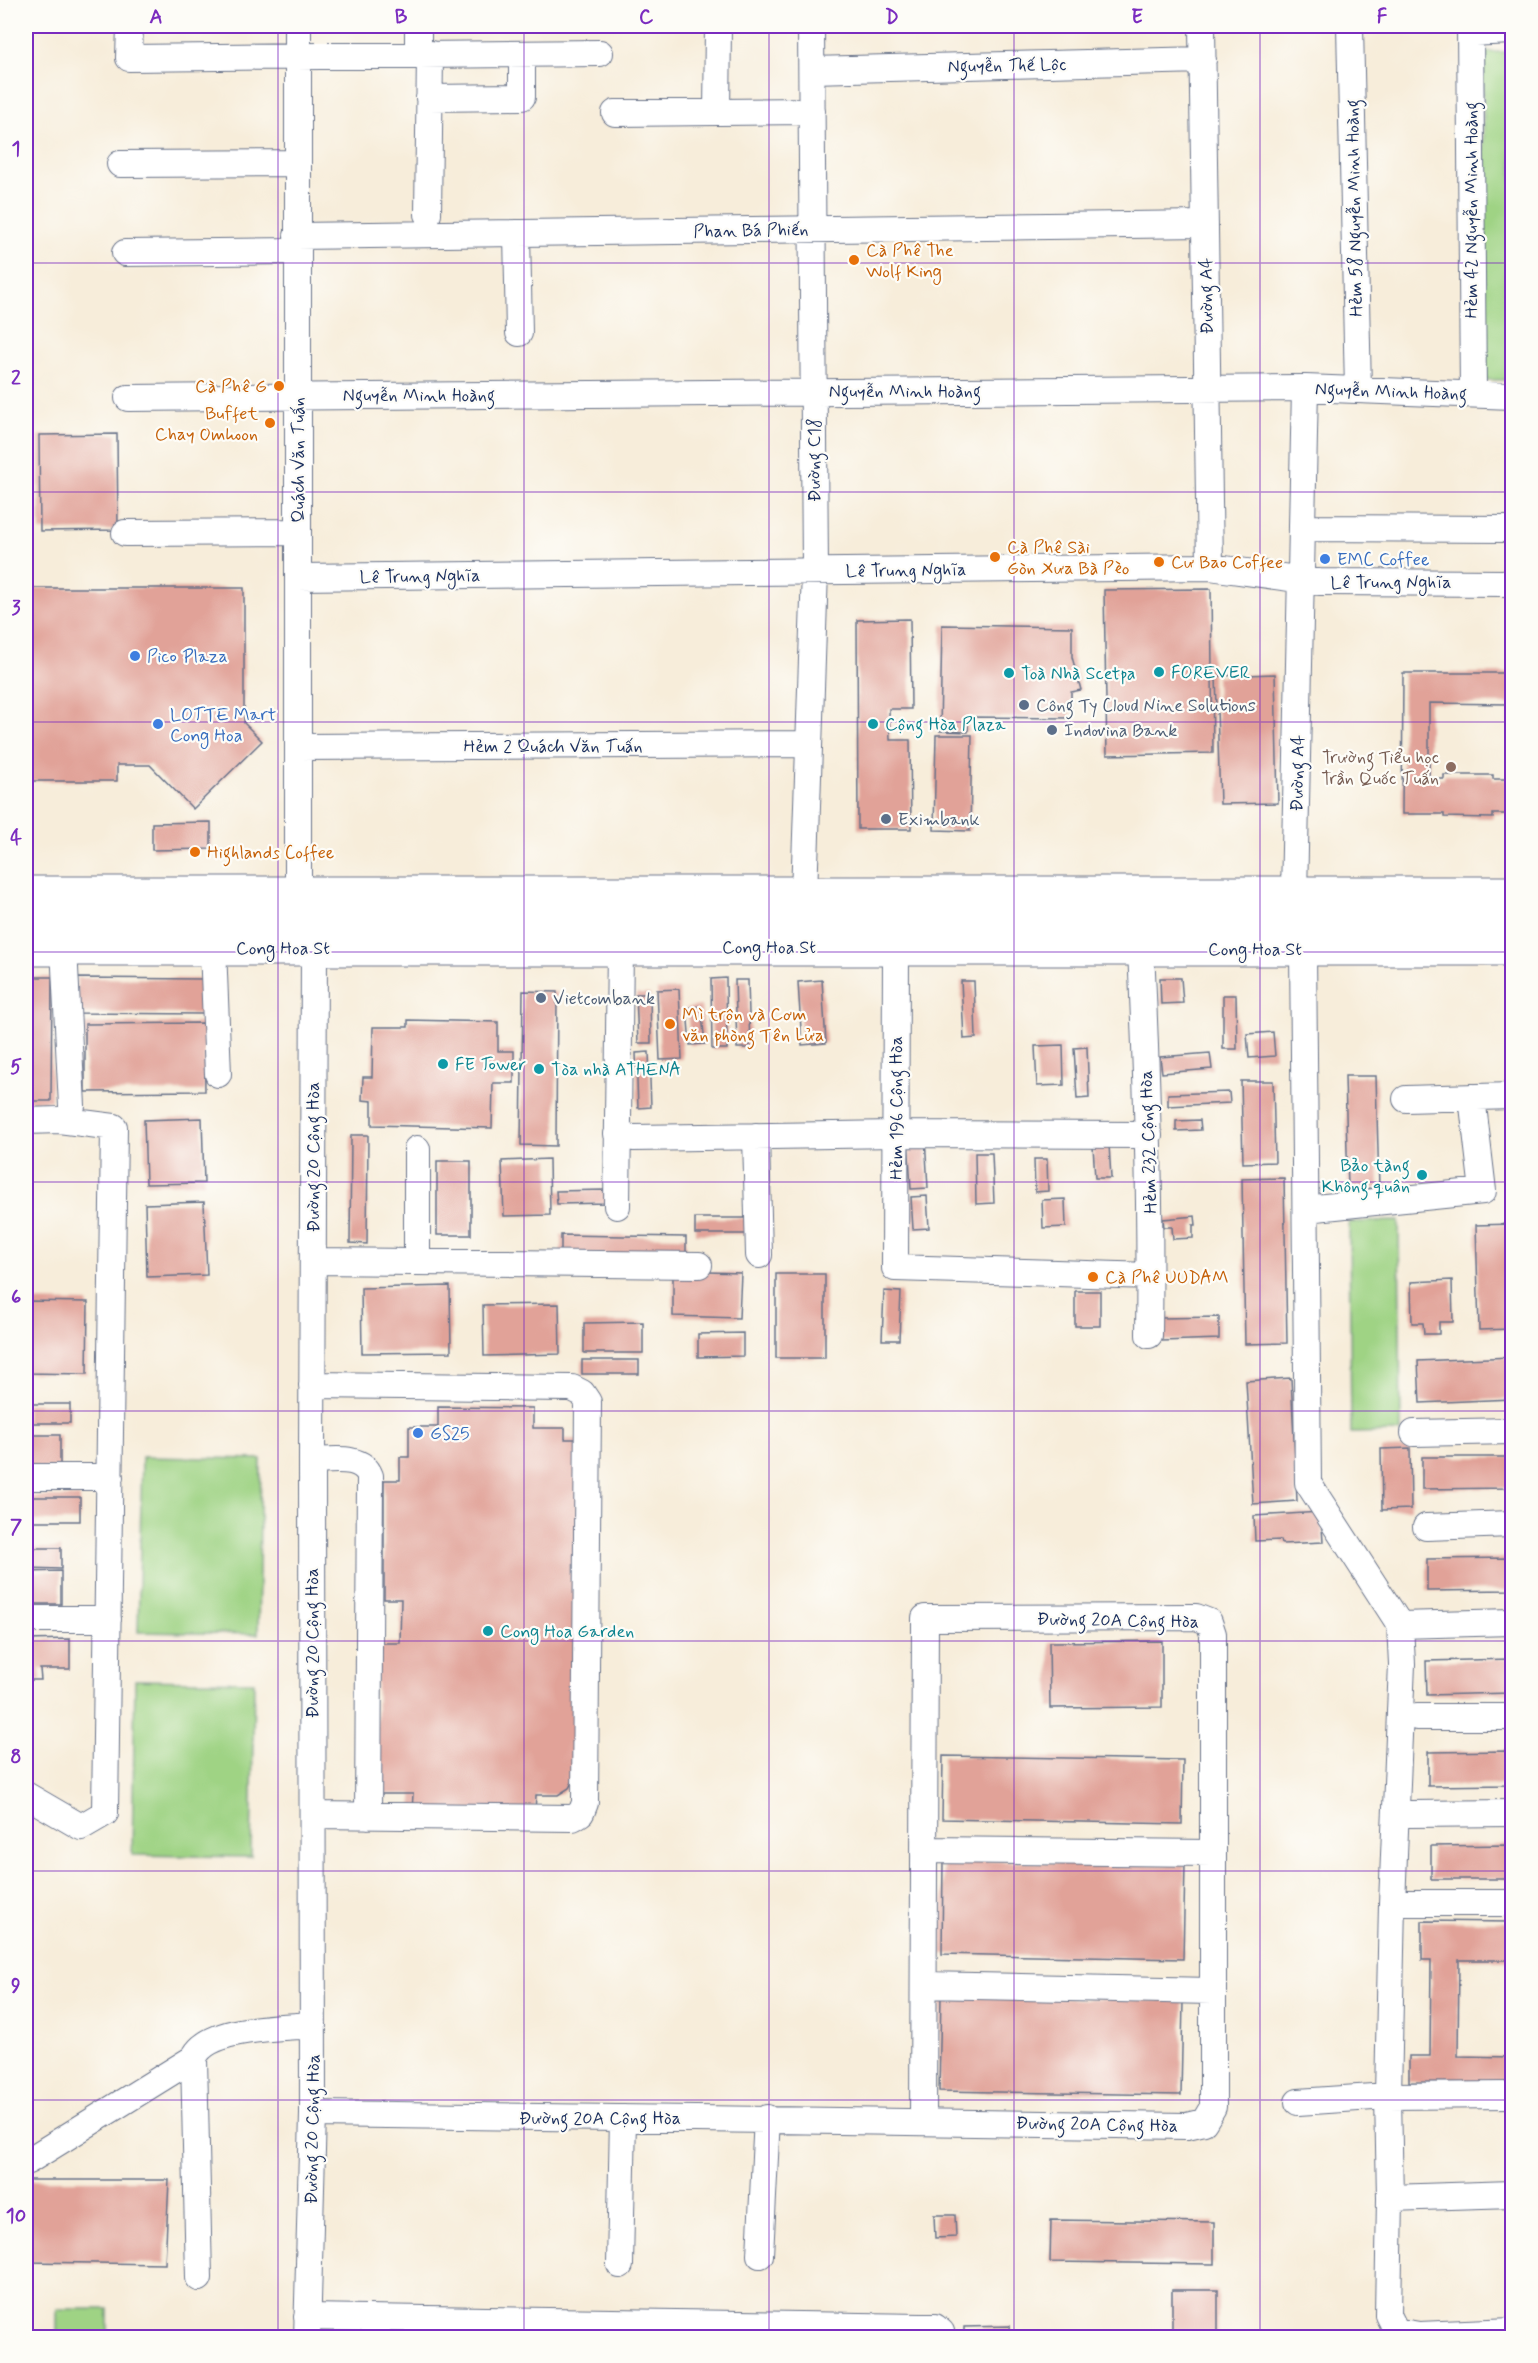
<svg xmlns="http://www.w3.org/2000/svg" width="1538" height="2363" font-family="Mynerve,sans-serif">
<rect width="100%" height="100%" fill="#fdfcf7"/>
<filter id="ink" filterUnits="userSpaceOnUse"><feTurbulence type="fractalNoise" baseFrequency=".0167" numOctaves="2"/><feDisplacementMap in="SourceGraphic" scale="12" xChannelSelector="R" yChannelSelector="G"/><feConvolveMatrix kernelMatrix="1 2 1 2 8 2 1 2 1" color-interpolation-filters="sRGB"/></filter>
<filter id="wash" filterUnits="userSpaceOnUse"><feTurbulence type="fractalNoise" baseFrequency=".008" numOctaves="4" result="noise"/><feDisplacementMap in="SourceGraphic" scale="24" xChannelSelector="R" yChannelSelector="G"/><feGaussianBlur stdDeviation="1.35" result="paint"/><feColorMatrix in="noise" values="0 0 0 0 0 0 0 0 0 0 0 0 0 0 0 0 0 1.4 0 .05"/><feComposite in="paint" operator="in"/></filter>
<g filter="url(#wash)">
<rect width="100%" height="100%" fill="#f7edda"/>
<path fill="#9fd384" stroke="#5d8171" stroke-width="1.5" d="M1483,52H1509L1512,160V380H1485Z
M1399,1221L1401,1432L1351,1433L1349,1222Z
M142,1457L261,1459L258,1634L138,1632Z
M135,1680L254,1682L251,1857L132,1855Z
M57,2309H108V2337H57Z"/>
<g id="blocks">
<path fill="#e1a298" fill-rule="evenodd" d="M117,434L118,530L40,531L39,435Z
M26,588H244V723L262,741L193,809L150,765H117V781H26Z
M1211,589L1213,753L1107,755L1104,590Z
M910,619L911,709H889L890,740H910L911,829H858L857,620Z
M942,625L1072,627V657L1081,690L1071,692V718L968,717V732L940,731Z
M1403,673H1512V814H1493V818L1444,817V814H1402ZM1429,703L1509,704V779H1493V775H1444V779H1429Z
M1275,674L1278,803L1220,804L1216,676Z
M936,735H972L970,831L934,830Z
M211,822V849L152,850V823Z
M26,977H52L51,1101H26Z
M77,978L204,979V1014L77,1013Z
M726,978L727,1049H712L711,979Z
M1160,978H1181L1183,1003L1161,1004Z
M735,980H748L750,1048H737Z
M822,980L826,1043L802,1045L798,982Z
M961,981H974L976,1038L964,1039Z
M679,989L682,1059L660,1060L657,990Z
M523,991L557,992L556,1146L521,1145Z
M636,994H650L651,1043H638Z
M1223,995H1236L1237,1049H1223Z
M701,1006L705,1044L690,1045L687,1008Z
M408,1020L498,1022V1051H514V1083H493L492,1128L372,1125V1101L362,1100L363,1077H372L373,1027H408Z
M204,1023L205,1091L85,1092V1024Z
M1273,1032L1275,1056L1249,1058L1247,1034Z
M1063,1045L1064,1085L1037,1086L1035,1046Z
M1087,1047L1089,1098L1077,1099L1074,1048Z
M649,1052L651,1107L638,1108L636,1053Z
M1210,1053L1212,1069L1162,1073L1160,1057Z
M1345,1076H1376L1379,1188L1348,1189Z
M1241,1081H1273L1275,1162L1243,1163Z
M1229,1092L1230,1103L1168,1106V1094Z
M202,1118L204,1183L146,1184L144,1120Z
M1200,1120L1201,1130L1176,1131V1121Z
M351,1135H368L367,1244L350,1243Z
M908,1137H925L928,1188L911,1189Z
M1109,1145L1111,1178H1095L1093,1146Z
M975,1153H992L994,1203L976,1204Z
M549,1159L550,1215L504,1216L502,1161Z
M1034,1159H1047L1048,1191L1035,1192Z
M437,1161H471V1235H437Z
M1284,1178L1287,1343L1245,1344L1242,1179Z
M606,1190L607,1203L557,1204L556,1191Z
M927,1196L929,1228L913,1229L911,1197Z
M1065,1199L1066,1227L1043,1228L1042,1200Z
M204,1202L207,1275L147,1277L145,1204Z
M1195,1216L1196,1225H1193V1238L1173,1239L1172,1227H1164L1163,1219Z
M695,1218H747V1234H695Z
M1512,1224V1329L1479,1330L1476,1225Z
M561,1235L686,1237V1256L561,1254Z
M673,1271L741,1273L739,1318L673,1316Z
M776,1274H825V1358H776Z
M1452,1280L1453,1322H1439V1334H1424L1423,1323H1412L1411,1282Z
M450,1286L451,1352L362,1353L361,1288Z
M884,1291L901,1292L899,1340H882Z
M1075,1291H1100V1326H1075Z
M26,1301L88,1302L87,1374L26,1373Z
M559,1304L560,1354L484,1356L483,1305Z
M1219,1317V1339L1162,1341L1161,1318Z
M643,1322V1353H584V1323Z
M743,1333V1356L698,1357V1334Z
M1512,1357V1399L1420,1403L1418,1361Z
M582,1360H639V1374H582Z
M1291,1378L1297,1501L1253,1504L1246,1381Z
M26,1404H70V1423H26Z
M438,1407L533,1408V1428H565V1439H578L575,1776L569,1788L558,1795H536L535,1812L412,1811L413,1794H376L377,1643H400L401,1599H384V1480H400V1457H409V1427H438Z
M26,1435H60V1468H26Z
M1410,1448L1411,1509L1382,1510L1381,1449Z
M1422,1457H1512V1488L1422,1489Z
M26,1497H80V1521H26Z
M1321,1512L1323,1542L1282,1544L1281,1540L1255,1541L1254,1516Z
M26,1548H61V1569L26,1568Z
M1512,1558V1590L1427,1591V1559Z
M61,1571V1604H26V1572Z
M70,1639V1669H40L41,1680H26V1640Z
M1162,1641V1707L1050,1708L1049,1642Z
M1512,1659V1693L1427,1695L1426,1661Z
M1512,1751V1785L1428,1786V1752Z
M943,1756L1183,1760L1182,1824L942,1819Z
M1512,1845V1879H1431V1846Z
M943,1860L1185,1865L1183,1959L942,1954Z
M1422,1921L1512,1922V1960H1459L1458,2056L1512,2057V2083L1409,2082V2056H1430L1431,1960H1422Z
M941,1996L1183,2001L1181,2095L939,2091Z
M26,2180H169L165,2264L26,2262Z
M934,2215H955L956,2237L935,2238Z
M1051,2220L1214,2222V2264L1050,2262Z
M1172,2290H1218V2338H1172Z
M1010,2326L1011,2338H964V2327Z"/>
</g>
</g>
<g filter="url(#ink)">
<use href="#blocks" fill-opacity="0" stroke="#687289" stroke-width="1.5"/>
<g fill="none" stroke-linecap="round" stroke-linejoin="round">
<defs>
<path id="minor" d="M130,26L129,58L600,53
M1202,26L1210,567
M1350,26L1358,390
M1470,26L1473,394
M1470,33L1512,31
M418,55V26
M812,70L1203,60
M429,98L522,97V54
M717,112L718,26
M615,113L812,111
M120,164L297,163
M428,214L430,54
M517,233L519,333
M297,236L1205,224
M125,253L298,251
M128,398L1305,388L1512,396
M1303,528L1512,529
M125,533L297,532
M298,577L1210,567L1319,582L1512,583
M298,747L808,744
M298,894V26
M804,894L815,571L811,26
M1294,895L1305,388
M896,947L895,1268L1150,1276
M64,948L72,1106
M213,948L218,1074
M1141,950C1147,1078 1151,1206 1149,1335
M1406,1099L1512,1096
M26,1121L59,1120L114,1127L105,1813L81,1827L26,1795
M617,1134L633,1138L896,1134L1149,1135
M756,1136L759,1255
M617,1206L620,947
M1306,1209L1483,1191L1472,1097
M313,1261L699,1265
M417,1261V1149
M312,1385L572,1388L582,1393L588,1402L585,1803L581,1813L573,1818L313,1815
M1414,1433L1512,1431
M312,1461C331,1461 362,1454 370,1476L368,1816
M26,1477H110
M1426,1527L1512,1524
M26,1619H108
M1400,1625L1512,1622
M1417,1717H1512
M1410,1814L1512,1813
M925,1850L1212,1853
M1392,1903H1512
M924,1985L1212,1991
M1512,2095L1388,2096L1390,2198L1388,2315L1396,2331L1419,2335L1512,2331
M1298,2102L1388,2096L1392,1903L1402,1664L1400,1625L1308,1483L1303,949
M313,2114C604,2118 896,2121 1187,2126L1204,2122L1213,2107V1634L1209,1622L1196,1617L925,1618L923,2121
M28,2161L194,2058
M1390,2198L1512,2194
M760,2255L767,2118
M620,2265L623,2118
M199,2278L194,2058C207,2026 283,2028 313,2025
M307,2317L921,2327H935L941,2332L940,2338
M307,2338L313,2114L312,1461L314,948"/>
<path id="major" d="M26,893H1512
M26,921H1512
M26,949H1512"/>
</defs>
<use href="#minor" stroke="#687289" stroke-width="28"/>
<use href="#major" stroke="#687289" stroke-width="35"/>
<use href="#minor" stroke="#fff" stroke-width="26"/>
<use href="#major" stroke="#fff" stroke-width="33"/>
</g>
</g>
<path fill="none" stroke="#7b2cbf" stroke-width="1.5" stroke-opacity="0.55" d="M278,26V2338M524,26V2338M769,26V2338M1014,26V2338M1260,26V2338M26,263H1512M26,492H1512M26,722H1512M26,952H1512M26,1182H1512M26,1411H1512M26,1641H1512M26,1871H1512M26,2100H1512"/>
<g fill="#e8710a" stroke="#fdfcf7" stroke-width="2">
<circle cx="854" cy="260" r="6"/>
<circle cx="279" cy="386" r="6"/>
<circle cx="270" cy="423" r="6"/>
<circle cx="995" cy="557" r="6"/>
<circle cx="1159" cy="562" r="6"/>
<circle cx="195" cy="852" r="6"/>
<circle cx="670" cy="1024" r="6"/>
<circle cx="1093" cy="1277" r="6"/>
</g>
<g fill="#3f7fe0" stroke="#fdfcf7" stroke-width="2">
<circle cx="1325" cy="559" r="6"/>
<circle cx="135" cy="656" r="6"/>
<circle cx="158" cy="724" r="6"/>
<circle cx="418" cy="1433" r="6"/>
</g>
<g fill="#0f9aa8" stroke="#fdfcf7" stroke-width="2">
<circle cx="1159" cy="672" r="6"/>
<circle cx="1009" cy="673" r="6"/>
<circle cx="873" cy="724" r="6"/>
<circle cx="443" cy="1064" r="6"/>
<circle cx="539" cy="1069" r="6"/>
<circle cx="1422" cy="1175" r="6"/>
<circle cx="488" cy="1631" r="6"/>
</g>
<g fill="#5c6f8a" stroke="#fdfcf7" stroke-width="2">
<circle cx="1024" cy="705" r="6"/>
<circle cx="1052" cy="730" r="6"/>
<circle cx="886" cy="819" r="6"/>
<circle cx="541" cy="998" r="6"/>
</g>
<circle fill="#8d6e63" stroke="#fdfcf7" stroke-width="2" cx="1451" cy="767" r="6"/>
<g text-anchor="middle" stroke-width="4.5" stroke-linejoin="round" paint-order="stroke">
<g font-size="18" fill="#1b2f5e" stroke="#fdfcf7">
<text transform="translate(1007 65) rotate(-1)" y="6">Nguyễn Thế Lộc</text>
<text transform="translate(1354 208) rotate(-91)" y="6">Hẻm 58 Nguyễn Minh Hoàng</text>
<text transform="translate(1471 210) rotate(-90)" y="6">Hẻm 42 Nguyễn Minh Hoàng</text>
<text transform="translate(751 230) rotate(-1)" y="6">Phan Bá Phiến</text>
<text transform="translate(1206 296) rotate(-91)" y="6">Đường A4</text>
<text x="905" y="397">Nguyễn Minh Hoàng</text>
<text transform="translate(1391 391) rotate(2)" y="6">Nguyễn Minh Hoàng</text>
<text x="419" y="401">Nguyễn Minh Hoàng</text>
<text transform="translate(298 460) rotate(-90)" y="6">Quách Văn Tuấn</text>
<text transform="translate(814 460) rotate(-90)" y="6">Đường C18</text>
<text transform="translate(906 570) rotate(-1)" y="6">Lê Trung Nghĩa</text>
<text transform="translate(420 576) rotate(-1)" y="6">Lê Trung Nghĩa</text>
<text x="1391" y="588">Lê Trung Nghĩa</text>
<text x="553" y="752">Hẻm 2 Quách Văn Tuấn</text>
<text transform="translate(1297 773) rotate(-89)" y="6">Đường A4</text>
<text x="769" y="953">Cong Hoa St</text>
<text x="283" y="954">Cong Hoa St</text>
<text x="1255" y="955">Cong Hoa St</text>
<text transform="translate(896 1108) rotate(-90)" y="6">Hẻm 196 Cộng Hòa</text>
<text transform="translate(1148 1142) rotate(-92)" y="6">Hẻm 232 Cộng Hòa</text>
<text transform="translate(313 1157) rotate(-90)" y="6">Đường 20 Cộng Hòa</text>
<text transform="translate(1118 1620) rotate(1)" y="6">Đường 20A Cộng Hòa</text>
<text transform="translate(312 1643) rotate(-90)" y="6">Đường 20 Cộng Hòa</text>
<text x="600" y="2124">Đường 20A Cộng Hòa</text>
<text transform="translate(1097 2124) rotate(1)" y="6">Đường 20A Cộng Hòa</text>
<text transform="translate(312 2129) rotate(-89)" y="6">Đường 20 Cộng Hòa</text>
</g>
<g font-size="18" fill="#c56008" stroke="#fdfcf7" text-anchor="start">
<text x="866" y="256">Cà Phê The<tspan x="866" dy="21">Wolf King</tspan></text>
<text x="267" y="392" text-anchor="end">Cà Phê G</text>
<text x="258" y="419" text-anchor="end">Buffet<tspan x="258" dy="21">Chay Omhoon</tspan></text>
<text x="1007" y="553">Cà Phê Sài<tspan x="1007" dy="21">Gòn Xưa Bà Pèo</tspan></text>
<text x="1171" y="568">Cư Bao Coffee</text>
<text x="207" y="858">Highlands Coffee</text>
<text x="682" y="1020">Mì trộn và Cơm<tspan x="682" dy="21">văn phòng Tên Lửa</tspan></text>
<text x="1105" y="1283">Cà Phê UUDAM</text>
</g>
<g font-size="18" fill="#366cbe" stroke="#fdfcf7" text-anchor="start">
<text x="1337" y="565">EMC Coffee</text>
<text x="147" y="662">Pico Plaza</text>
<text x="170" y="720">LOTTE Mart<tspan x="170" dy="21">Cong Hoa</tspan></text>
<text x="430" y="1439">GS25</text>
</g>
<g font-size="18" fill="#0d838f" stroke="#fdfcf7" text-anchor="start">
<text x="1171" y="678">FOREVER</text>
<text x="1021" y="679">Toà Nhà Scetpa</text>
<text x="885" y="730">Cộng Hòa Plaza</text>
<text x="455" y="1070">FE Tower</text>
<text x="551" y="1075">Tòa nhà ATHENA</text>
<text x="1410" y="1171" text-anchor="end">Bảo tàng<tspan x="1410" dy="21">Không quân</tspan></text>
<text x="500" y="1637">Cong Hoa Garden</text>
</g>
<g font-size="18" fill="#4e5e75" stroke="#fdfcf7" text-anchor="start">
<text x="1036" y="711">Công Ty Cloud Nine Solutions</text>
<text x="1064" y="736">Indovina Bank</text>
<text x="898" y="825">Eximbank</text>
<text x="553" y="1004">Vietcombank</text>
</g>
<g font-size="18" fill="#785e54" stroke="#fdfcf7" text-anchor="end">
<text x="1439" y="763">Trường Tiểu học<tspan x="1439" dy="21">Trần Quốc Tuấn</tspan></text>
</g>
</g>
<rect width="1538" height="2363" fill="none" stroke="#fdfcf7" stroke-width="66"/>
<rect x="33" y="33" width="1472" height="2297" fill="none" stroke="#7b2cbf" stroke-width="2"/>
<g font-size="20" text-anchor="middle" font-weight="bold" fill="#7b2cbf">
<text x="156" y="23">A</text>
<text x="401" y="23">B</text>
<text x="646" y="23">C</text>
<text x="892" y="23">D</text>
<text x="1137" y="23">E</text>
<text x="1382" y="23">F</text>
<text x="16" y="155">1</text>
<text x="16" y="384">2</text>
<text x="16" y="614">3</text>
<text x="16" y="844">4</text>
<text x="16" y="1073">5</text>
<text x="16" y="1303">6</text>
<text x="16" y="1533">7</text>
<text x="16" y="1763">8</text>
<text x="16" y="1992">9</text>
<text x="16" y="2222">10</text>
</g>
</svg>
